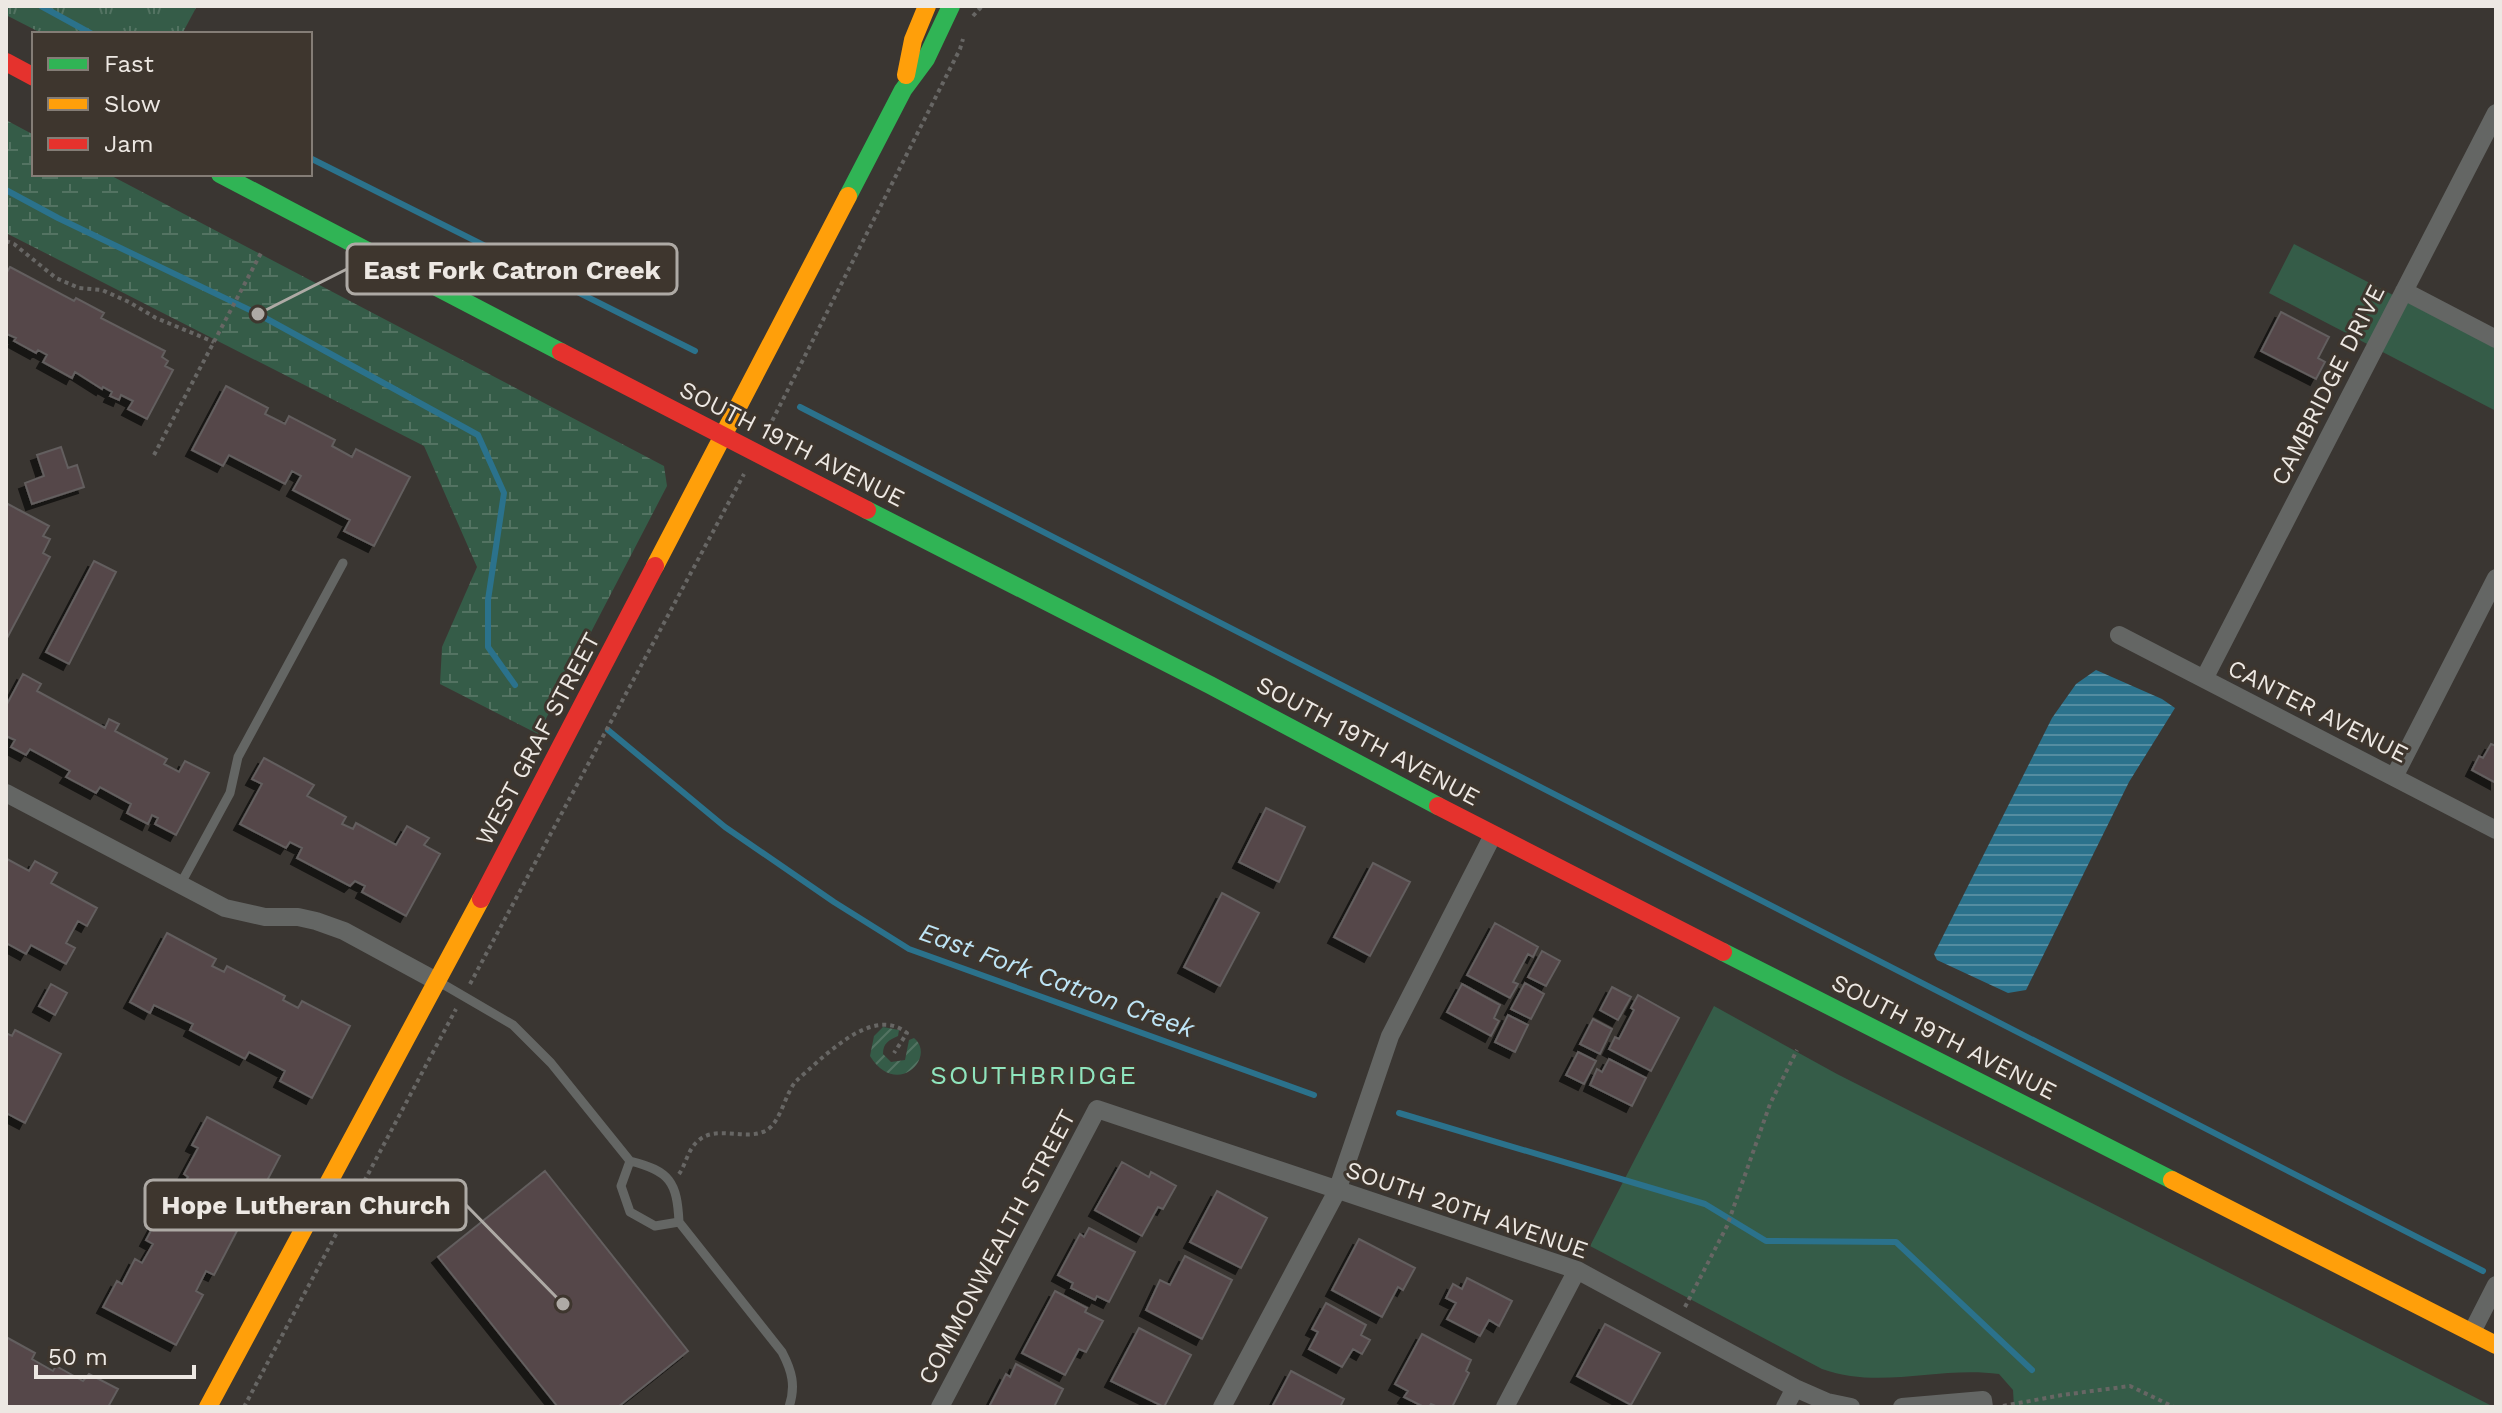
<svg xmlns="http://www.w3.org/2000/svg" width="2502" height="1413" font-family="'Work Sans',sans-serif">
<defs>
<pattern id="grass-tufts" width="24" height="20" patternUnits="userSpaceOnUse" patternTransform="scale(2)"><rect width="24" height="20" fill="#355c48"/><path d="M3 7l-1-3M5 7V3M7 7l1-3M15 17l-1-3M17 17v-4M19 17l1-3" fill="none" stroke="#537362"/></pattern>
<pattern id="wetland-marsh" width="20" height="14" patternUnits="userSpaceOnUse" patternTransform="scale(2)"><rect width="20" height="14" fill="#355c48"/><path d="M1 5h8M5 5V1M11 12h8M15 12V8" fill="none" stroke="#537362"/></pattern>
<pattern id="garden-furrows" width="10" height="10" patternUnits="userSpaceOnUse" patternTransform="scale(2)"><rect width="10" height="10" fill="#355c48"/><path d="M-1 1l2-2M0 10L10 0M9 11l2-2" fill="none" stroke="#537362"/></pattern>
<pattern id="water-rules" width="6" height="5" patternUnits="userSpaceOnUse" patternTransform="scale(2)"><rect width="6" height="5" fill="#2b728c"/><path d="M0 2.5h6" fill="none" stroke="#548da1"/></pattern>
<filter id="shadow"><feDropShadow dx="-6" dy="6" stdDeviation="0" flood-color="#0009"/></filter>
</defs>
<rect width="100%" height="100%" fill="#3a3632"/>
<path fill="url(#grass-tufts)" d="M6,6H197L182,34H43L6,15Z"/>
<path fill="url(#wetland-marsh)" d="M6,120L34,135V174H108L664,466L667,486L538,734L440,684L442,647L477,567L424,446L6,233Z"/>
<path fill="#355c48" d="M2294,244L2496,348V411L2269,293Z
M1714,1006L1837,1074L2494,1407H2014L2013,1390L1999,1374C1938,1366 1881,1390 1822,1369L1590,1246Z"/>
<path fill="url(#garden-furrows)" d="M883,1027L899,1030L898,1036C889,1040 883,1043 883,1054L891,1062L905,1060L909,1040L914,1038C937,1057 897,1099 870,1056L874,1036Z"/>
<path fill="url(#water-rules)" d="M2096,670L2162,699L2175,708L2129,782L2026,990L2008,993L1937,960L1934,954L2052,718L2076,684Z"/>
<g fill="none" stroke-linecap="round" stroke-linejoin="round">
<path stroke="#2b728c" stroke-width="6" d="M41,6L92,34
M310,158L695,351
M6,190L58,218L258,314L478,435L504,493L488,600V647L515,685
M800,407L2483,1271
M608,730L725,827L834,902L909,949L1314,1095
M1399,1113L1705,1204L1766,1241L1896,1242L2032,1370"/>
</g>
<path fill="#54474a" stroke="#635e5e" stroke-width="2" filter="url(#shadow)" d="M10,267L74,301L76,298L104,313L101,318L165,351L162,357L168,361L165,366L173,370L147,419L128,409L133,401L121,395L119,400L110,396L112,392L103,387L102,389L75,372L72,378L43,362L47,355L38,350L36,353L14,341L16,338L7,334L6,336V274Z
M2281,312L2329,337L2318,358L2325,362L2316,379L2261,351Z
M226,386L268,408L265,414L285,424L289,416L335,440L332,446L352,457L356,449L410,477L374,546L344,531L350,520L293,490L301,476L292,471L285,484L229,455L223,466L192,450Z
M61,447L68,468L77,465L84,487L32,504L25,483L44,476L37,455Z
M6,503L49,526L43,536L50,539L43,553L50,557L6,640Z
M94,561L116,572L69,664L46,652Z
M23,674L41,684L37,691L105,728L109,719L119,724L115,731L167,759L164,764L179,772L185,761L209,773L176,835L155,824L158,818L152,815L148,824L127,813L131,804L100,787L96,793L66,777L70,771L30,749L26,755L11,747L15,740L6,736V706Z
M2491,744L2496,746V783L2472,770L2479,756L2483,758Z
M264,758L314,785L307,796L346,817L342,824L353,829L356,823L396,845L407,826L429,838L424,845L440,854L406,916L362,892L365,886L355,881L350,886L297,858L302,848L290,842L286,848L240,824L262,784L252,779Z
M1266,808L1305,827L1279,882L1239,862Z
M7,859L29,871L35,861L57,873L51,883L97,908L87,926L78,921L66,943L75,948L66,964L31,945L26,954L6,943Z
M1373,863L1410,882L1370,956L1334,937Z
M1222,893L1259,913L1220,986L1184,967Z
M1495,923L1538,947L1533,957L1528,954L1513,982L1518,984L1510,998L1467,975Z
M167,933L216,959L212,966L224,972L227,966L285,996L283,1000L298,1008L302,1001L350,1026L312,1098L280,1081L285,1071L249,1052L245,1059L190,1030L193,1024L154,1005L150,1013L130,1002Z
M1542,951L1560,961L1546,986L1528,977Z
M1525,983L1544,994L1531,1019L1511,1009Z
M51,984L67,993L55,1015L39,1006Z
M1462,984L1500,1005L1494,1018L1499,1021L1491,1036L1447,1012Z
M1612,987L1631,997L1618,1020L1600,1010Z
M1638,995L1679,1018L1651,1071L1609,1049L1615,1037L1619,1039L1634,1010L1631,1008Z
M1508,1015L1528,1025L1515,1052L1495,1042Z
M1593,1019L1612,1029L1600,1054L1580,1044Z
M15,1030L61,1054L25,1123L6,1113V1033L12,1036Z
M1578,1052L1596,1061L1584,1084L1566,1075Z
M1609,1059L1646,1078L1632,1106L1590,1085L1597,1069L1602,1072Z
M207,1117L280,1156L250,1213L242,1209L235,1222L240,1225L214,1275L206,1271L196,1291L203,1295L176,1345L103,1307L117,1281L122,1284L135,1259L142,1263L153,1244L146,1240L170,1195L176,1199L188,1177L184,1174L198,1148L192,1145Z
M1122,1162L1149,1177L1151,1172L1176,1186L1163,1209L1158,1207L1142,1236L1095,1210Z
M545,1171L688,1351L618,1407H558L438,1257Z
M1217,1191L1267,1218L1241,1268L1190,1242Z
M1089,1228L1135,1252L1109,1302L1097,1296L1095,1300L1071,1288L1073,1283L1058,1275L1080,1234L1084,1237Z
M1359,1239L1415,1268L1403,1290L1398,1287L1382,1317L1332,1290Z
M1185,1256L1232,1280L1202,1339L1146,1310L1160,1280L1170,1285Z
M1467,1278L1512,1301L1499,1326L1489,1320L1480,1336L1447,1319L1456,1303L1446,1298L1453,1284L1462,1289Z
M1055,1291L1087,1308L1085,1312L1103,1321L1086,1352L1079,1349L1065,1375L1022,1353Z
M1326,1303L1366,1325L1361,1335L1370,1340L1362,1354L1353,1349L1342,1367L1309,1349L1318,1332L1312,1329Z
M1605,1324L1660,1353L1631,1405L1577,1376Z
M1139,1328L1191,1355L1164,1407L1111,1381Z
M1422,1334L1471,1360L1466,1371L1469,1373L1452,1407H1438L1431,1404L1429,1407H1424L1404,1397L1408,1391L1395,1384Z
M6,1337L35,1353L32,1359L53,1371L56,1366L83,1381L89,1374L118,1389L108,1407H6Z
M1016,1364L1063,1389L1054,1407H989L1006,1374L1010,1377Z
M1291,1371L1344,1399L1340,1407H1272Z"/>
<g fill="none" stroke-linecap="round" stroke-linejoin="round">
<path stroke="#676664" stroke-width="4" stroke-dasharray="4 4" stroke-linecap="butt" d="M973,16L982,6
M6,241L14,244L56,278L79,288L102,290L129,302L156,318L214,342
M765,435L960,49L963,39
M154,455L261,253
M470,984L744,474
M679,1174C686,1164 688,1149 698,1141C716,1124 747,1142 767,1130C781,1121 785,1094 796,1081C822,1059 872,1004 907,1033L894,1053
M1685,1307L1727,1226L1770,1104L1797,1050
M2003,1406L2062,1395L2130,1386L2174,1407
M244,1407L456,1009"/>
<path stroke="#646664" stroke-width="9" d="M180,885L230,793L238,757L343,563
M441,983L513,1025L551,1063L630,1161L621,1186L630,1212L655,1226L679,1222L782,1352C792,1371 796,1386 789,1407
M630,1161C670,1171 677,1182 679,1222"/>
<path stroke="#646664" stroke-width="18" d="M2404,291L2496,339
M2119,635L2496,830
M2204,679L2496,113
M2394,777L2496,578
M6,793L225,908L265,917H298L316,921L344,931L438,982
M2472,1332L2496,1285
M940,1407L1097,1109L1577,1270L1795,1388L1827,1402L1851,1407
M1222,1407L1337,1191L1390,1036L1493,835
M1505,1407L1577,1270
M1785,1407L1795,1388
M1902,1407L1983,1400L1984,1407"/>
<path stroke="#30b455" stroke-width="18" d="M220,174L561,352
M848,196L903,90L926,59L951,6
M867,510L1210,685L1438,806
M1723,952L2172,1180"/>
<path stroke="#ff9f0a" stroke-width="18" d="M906,75L913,40L927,6
M655,566L848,196
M2172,1180L2496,1345
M208,1407L481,899"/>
<path stroke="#e5322d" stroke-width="18" d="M6,62L34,77
M561,352L867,510
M1438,806L1723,952
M481,899L655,566"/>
</g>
<g text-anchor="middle" stroke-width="6" stroke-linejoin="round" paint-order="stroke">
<g font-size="24" fill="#ede8e3" stroke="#3e362e">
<text transform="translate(2328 385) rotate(-63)" y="8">CAMBRIDGE DRIVE</text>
<text transform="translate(792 444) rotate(27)" y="8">SOUTH 19TH AVENUE</text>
<text transform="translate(2318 711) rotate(27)" y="8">CANTER AVENUE</text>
<text transform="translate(538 739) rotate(-62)" y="8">WEST GRAF STREET</text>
<text transform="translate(1368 741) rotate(28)" y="8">SOUTH 19TH AVENUE</text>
<text transform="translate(1944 1037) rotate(27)" y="8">SOUTH 19TH AVENUE</text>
<text transform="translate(1467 1210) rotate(19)" y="8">SOUTH 20TH AVENUE</text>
<text transform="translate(997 1247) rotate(-62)" y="8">COMMONWEALTH STREET</text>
</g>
<g font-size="26" font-style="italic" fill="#bde4f5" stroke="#3e362e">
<text transform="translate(1057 980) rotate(20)" y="9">East Fork Catron Creek</text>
</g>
<g font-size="26" letter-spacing="2" fill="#8fe5be" stroke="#3e362e">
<text x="1034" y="1084">SOUTHBRIDGE</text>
</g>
</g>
<path fill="none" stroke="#aeaaa5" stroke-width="3" d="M258 314L347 269M563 1304L466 1205"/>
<g fill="#aeaaa5" stroke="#3e362e" stroke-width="3">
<circle cx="258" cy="314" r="8"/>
<circle cx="563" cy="1304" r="8"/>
</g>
<g fill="#3e362e" stroke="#aeaaa5" stroke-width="3">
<rect x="347" y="244" width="330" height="50" rx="8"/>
<rect x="145" y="1180" width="321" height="50" rx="8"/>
</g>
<g font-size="26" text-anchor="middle" font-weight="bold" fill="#ede8e3">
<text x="512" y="279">East Fork Catron Creek</text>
<text x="306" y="1214">Hope Lutheran Church</text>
</g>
<rect width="2502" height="1413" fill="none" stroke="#ede8e3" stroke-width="16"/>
<rect x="32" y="32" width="280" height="144" fill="#3e362e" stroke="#847d76" stroke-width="2"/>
<rect x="48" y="58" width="40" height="12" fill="#30b455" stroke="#847d76" stroke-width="2"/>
<text x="104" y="72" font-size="24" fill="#ede8e3">Fast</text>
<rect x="48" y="98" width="40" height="12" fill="#ff9f0a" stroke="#847d76" stroke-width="2"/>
<text x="104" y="112" font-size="24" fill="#ede8e3">Slow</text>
<rect x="48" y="138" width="40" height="12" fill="#e5322d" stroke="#847d76" stroke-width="2"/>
<text x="104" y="152" font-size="24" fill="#ede8e3">Jam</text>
<path d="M36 1365v12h158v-12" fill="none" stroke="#ede8e3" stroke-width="4"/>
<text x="48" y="1365" font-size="24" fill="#ede8e3" stroke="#3e362e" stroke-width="6" paint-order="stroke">50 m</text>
</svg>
